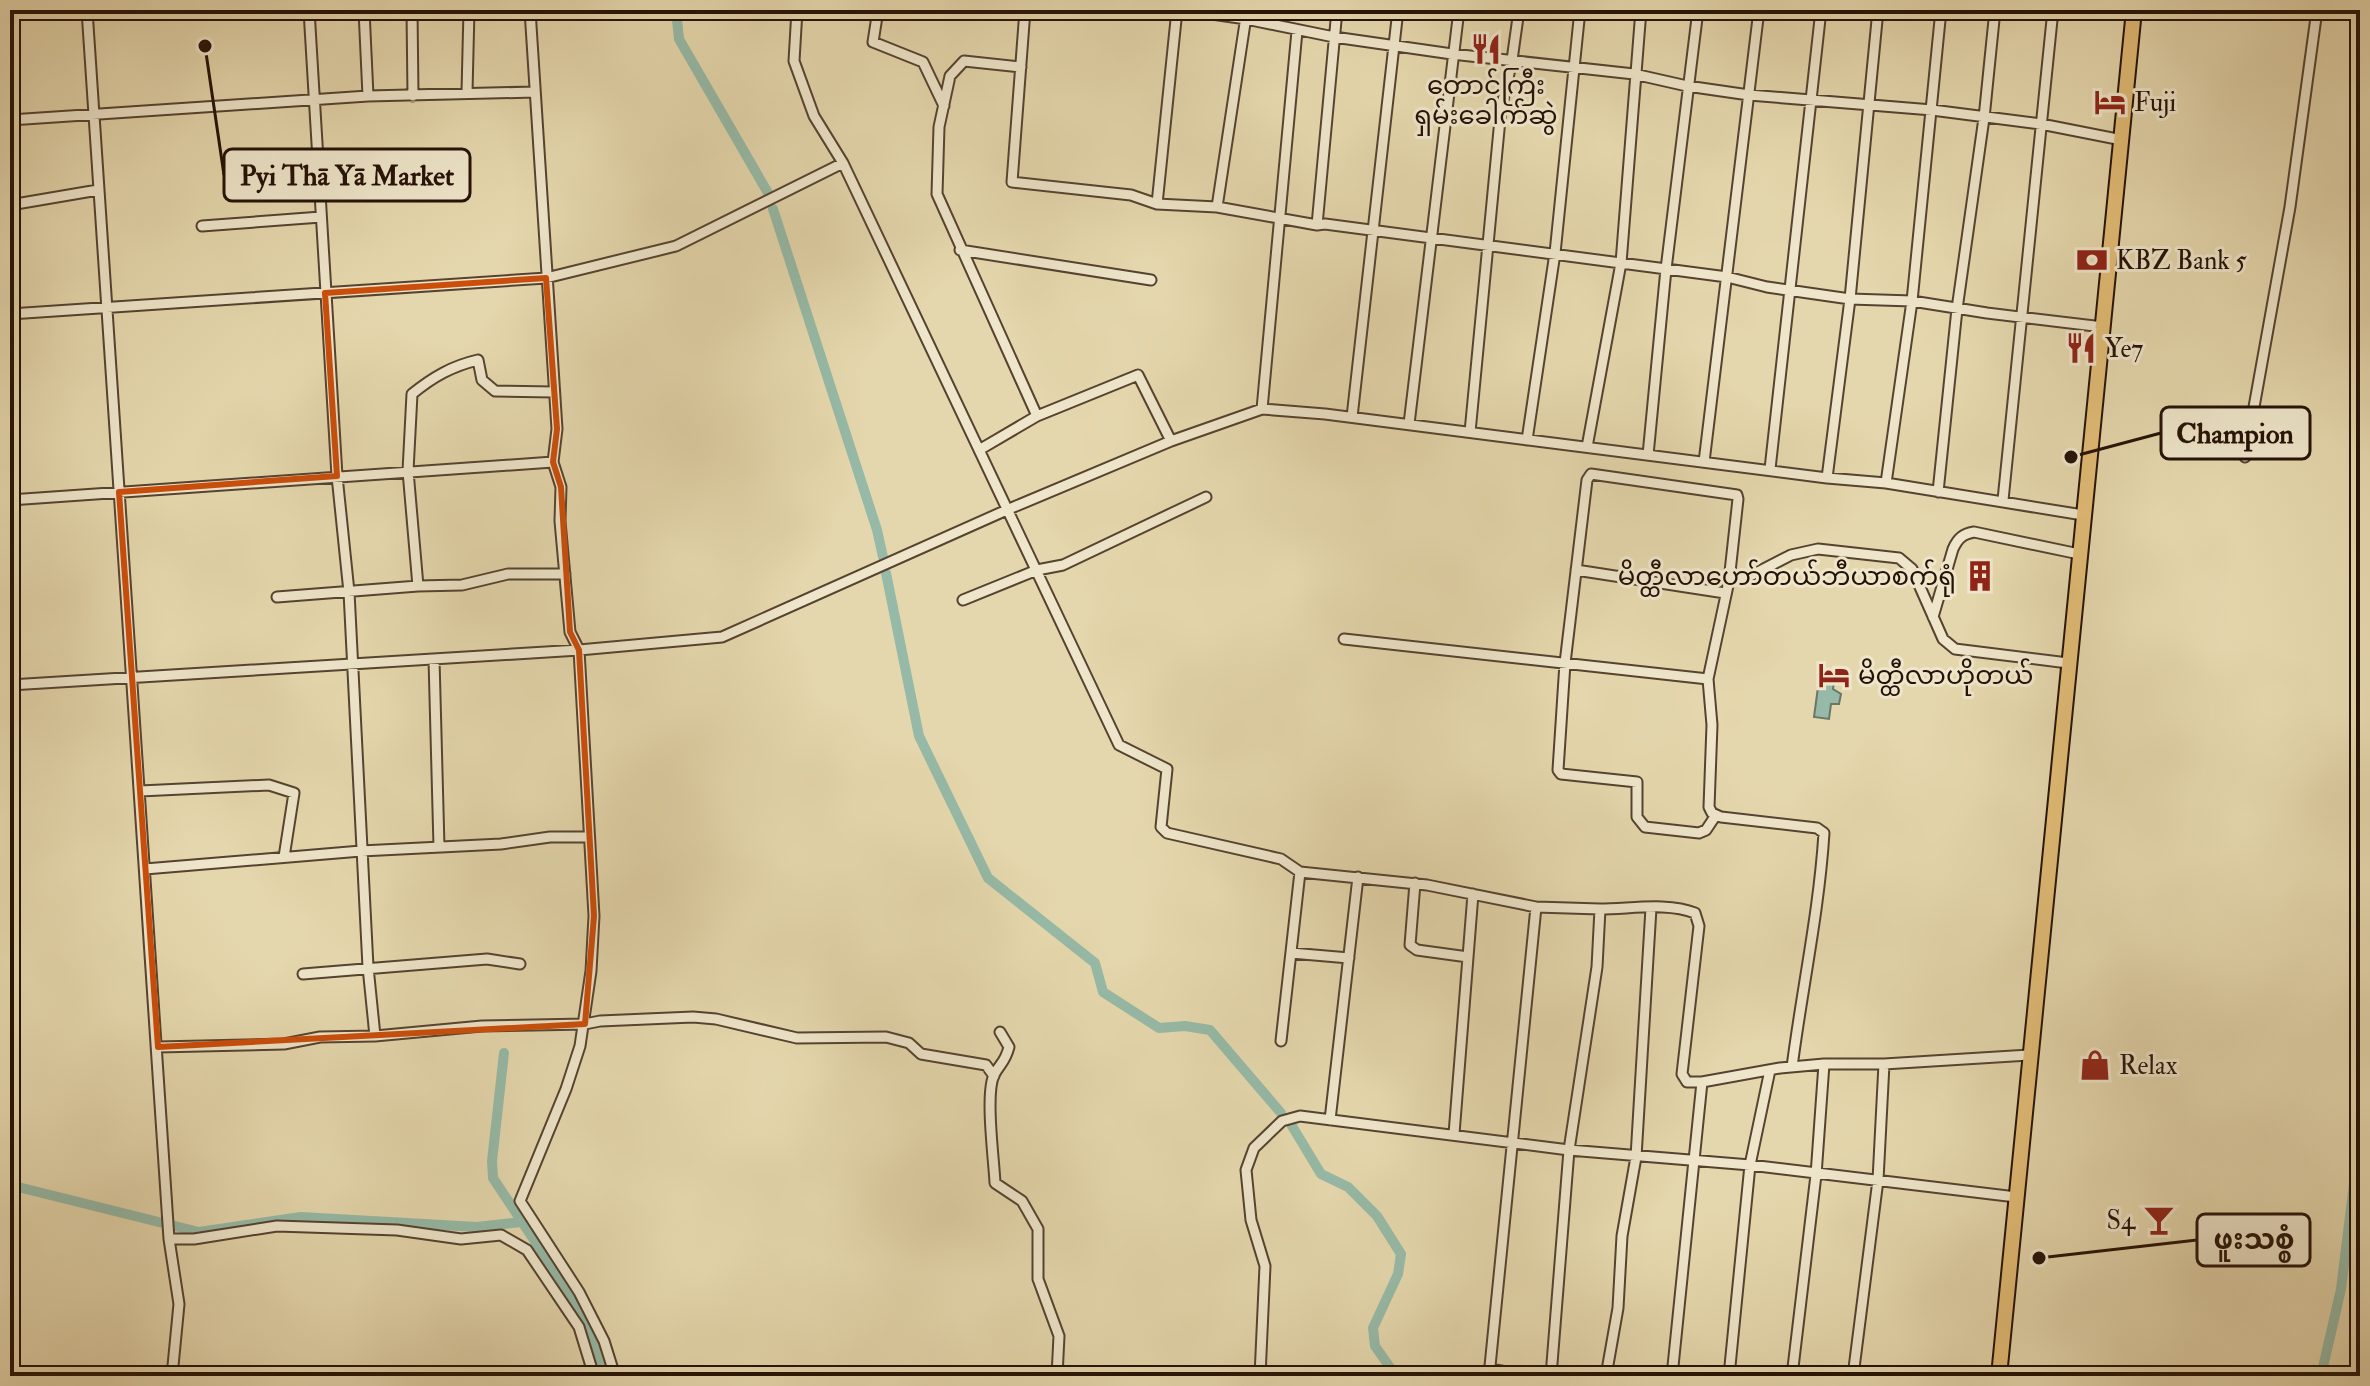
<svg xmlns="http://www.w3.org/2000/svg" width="2370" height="1386" font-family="'IM FELL Double Pica','Noto Sans Myanmar',serif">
<rect width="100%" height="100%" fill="#e5d7ad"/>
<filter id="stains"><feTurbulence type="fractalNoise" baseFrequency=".0025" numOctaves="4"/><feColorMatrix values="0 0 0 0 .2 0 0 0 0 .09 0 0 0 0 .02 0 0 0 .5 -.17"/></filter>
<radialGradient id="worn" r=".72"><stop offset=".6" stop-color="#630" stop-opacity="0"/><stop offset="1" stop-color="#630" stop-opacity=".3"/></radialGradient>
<path fill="#96baa7" stroke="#697767" stroke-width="2" d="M1820,672L1835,674L1833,689L1841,694L1839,704H1831L1829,719L1814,717Z"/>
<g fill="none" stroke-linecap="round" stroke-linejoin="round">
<path stroke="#96baa7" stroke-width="10" d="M676,10L679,39L768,193
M773,209L877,530L883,557
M886,573L919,736L988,878L1095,963L1103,992L1159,1028L1185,1026L1210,1030L1281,1113
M504,1053L492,1161L493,1178L585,1317L603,1376
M1292,1126L1321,1174L1348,1187L1377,1216L1401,1254L1398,1274L1373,1328L1375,1346L1396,1376
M10,1185L199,1232L301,1217L477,1227L521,1222
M2321,1376L2341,1289L2360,1135"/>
<defs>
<path id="minor" d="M87,10L169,1239L179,1304L172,1376
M309,10L337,476L349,592L368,967L375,1036
M364,10L368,96
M412,10L413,96
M530,10L557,429L553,462L561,487L560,521L570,632L579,650L594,916L591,971L580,1046L566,1089L520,1201L579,1292L604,1341L615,1376
M797,10L794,61L814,116L843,163L1119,745L1167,769L1161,827L1167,833L1281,859L1300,872L1427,885L1536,907L1600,909
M878,10L873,42L923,62L944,106
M1025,10L1012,182L1131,195L1157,204L1217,207L1317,225L1325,224L1727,277L1767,287L1850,299L1912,301L1987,313L2103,327
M1184,10L1246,19L1334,37L1452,54L1634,74L1687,86L1749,95L1932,110L2041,124L2122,140
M1021,67L964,61L950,76L939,127L937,194L1037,416
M467,92L469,10
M10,120L368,96L534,92
M1157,204L1177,10
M10,205L98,190
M1217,207L1247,10
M1317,225L1337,10
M202,226L321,217
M960,250L1151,280
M10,314L546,278L676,246L843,163
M1262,409L1297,31
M1352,417L1398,10
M1409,424L1459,10
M1470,432L1501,109L1512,60L1519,10
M1527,440L1555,253L1580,10
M1587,447L1621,263L1641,10
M979,450L1037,416L1138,375L1171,441
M1648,455L1666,269L1698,10
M2245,457L2290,207L2317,10
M1704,462L1759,10
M1770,469L1821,10
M1827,478L1850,299L1878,10
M1886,483L1912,301L1941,10
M1938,492L1957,309L1984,118L1995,10
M10,500L553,462
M2003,500L2053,10
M1576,570L1725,593
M1729,581L1752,575L1791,555L1818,549L1899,558L1912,569L1943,639L1955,649L2068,663
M418,586L408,471L412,394C433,377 452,366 478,360L482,380L495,391L554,392
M277,597L418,586L462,585L508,574H565
M963,600L1037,570L1063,565L1206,497
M1933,617L1953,549C1958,538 1963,534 1974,532L2079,554
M1344,639L1708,679
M434,659L439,847
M10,685L579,650L722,637L1009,509L1171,441L1262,409L1325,414L1827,478L1886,483L2083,515
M140,791L269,785L294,793L284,857
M1716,815L1706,830L1699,833L1645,827L1637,817V782L1561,774L1558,770L1565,663L1587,480L1591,474L1730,494L1737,495L1738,499L1729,581L1708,679L1712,725L1709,807L1712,813L1721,817L1817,828L1824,833C1819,912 1802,989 1792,1067
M145,869L361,851L501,844L550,837H589
M1415,883L1410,945L1417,950L1468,957
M1291,953L1349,958
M303,974L487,959L520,964
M1000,1032L1009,1047C1005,1063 1000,1063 994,1075C985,1094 994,1160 995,1183L1022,1201L1038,1229V1279L1059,1336L1057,1376
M1281,1041L1300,872
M158,1047L284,1044L320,1037L375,1036L482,1026L585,1024L600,1021L693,1017L716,1019L797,1038L886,1037L909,1043L921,1054L986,1065L994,1076
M1824,1064H1884L1878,1180L1853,1376
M1884,1064L2029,1055
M1330,1120L1358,877
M1454,1134L1473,894
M169,1239H194L277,1226L397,1230L461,1239L501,1235L527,1250L579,1327L594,1376
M1490,1369L1530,1376
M1260,1376L1265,1266L1251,1220L1246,1170L1254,1148L1282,1121L1300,1116L1569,1150L1750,1165L2016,1197
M1489,1376L1536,907
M1551,1376L1569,1150L1597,967L1600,909C1630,909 1668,902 1695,913L1699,926L1682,1074L1687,1082H1702L1780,1068L1824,1064L1816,1175L1792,1376
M1606,1376L1618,1308L1622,1236L1636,1157L1651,908
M1672,1376L1702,1082
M1729,1376L1750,1165L1770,1070"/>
<path id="trunk" d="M1999,1376L2134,10"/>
</defs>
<use href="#minor" stroke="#554330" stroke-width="13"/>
<use href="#trunk" stroke="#251207" stroke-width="18"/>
<use href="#minor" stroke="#eee5ca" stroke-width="9"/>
<use href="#trunk" stroke="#e2bc76" stroke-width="14"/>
</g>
<path fill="none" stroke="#cb4e0b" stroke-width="6" stroke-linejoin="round" d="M546,278L557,429L553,462L561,487L570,632L579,650L594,916L585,1024L158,1047L119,492L337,476L325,293Z"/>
<defs>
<symbol id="restaurant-bare" viewBox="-9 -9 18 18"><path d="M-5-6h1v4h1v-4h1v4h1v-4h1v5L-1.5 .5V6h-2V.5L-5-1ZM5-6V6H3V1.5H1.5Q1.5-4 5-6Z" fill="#8f2418" stroke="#eee5ca" stroke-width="2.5" paint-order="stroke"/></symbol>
<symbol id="hotel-bare" viewBox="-9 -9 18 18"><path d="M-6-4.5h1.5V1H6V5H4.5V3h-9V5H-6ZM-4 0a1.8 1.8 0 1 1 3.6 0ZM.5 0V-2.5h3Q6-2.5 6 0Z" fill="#8f2418" stroke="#eee5ca" stroke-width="2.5" paint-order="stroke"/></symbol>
<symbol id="bank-bare" viewBox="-9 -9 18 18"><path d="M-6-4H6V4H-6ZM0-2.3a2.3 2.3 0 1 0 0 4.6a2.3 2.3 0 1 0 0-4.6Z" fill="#8f2418" stroke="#eee5ca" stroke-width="2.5" paint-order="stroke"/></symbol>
<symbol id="building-bare" viewBox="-9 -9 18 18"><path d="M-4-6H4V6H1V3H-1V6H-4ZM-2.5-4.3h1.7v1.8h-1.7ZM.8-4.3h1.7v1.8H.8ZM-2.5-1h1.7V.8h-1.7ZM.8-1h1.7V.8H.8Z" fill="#8f2418" stroke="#eee5ca" stroke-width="2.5" paint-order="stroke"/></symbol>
<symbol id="shop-bare" viewBox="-9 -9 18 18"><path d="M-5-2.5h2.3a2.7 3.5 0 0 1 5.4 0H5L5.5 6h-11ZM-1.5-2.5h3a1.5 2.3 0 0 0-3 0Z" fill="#8f2418" stroke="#eee5ca" stroke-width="2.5" paint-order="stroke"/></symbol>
<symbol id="bar-bare" viewBox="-9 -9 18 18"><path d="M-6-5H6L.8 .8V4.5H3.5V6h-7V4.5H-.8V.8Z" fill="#8f2418" stroke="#eee5ca" stroke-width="2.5" paint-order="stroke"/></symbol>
</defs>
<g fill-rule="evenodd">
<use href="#restaurant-bare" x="1464" y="27" width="44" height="44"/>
<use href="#hotel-bare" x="2088" y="80" width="44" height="44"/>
<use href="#bank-bare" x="2070" y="238" width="44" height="44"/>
<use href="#restaurant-bare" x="2059" y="326" width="44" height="44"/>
<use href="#building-bare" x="1958" y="554" width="44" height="44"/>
<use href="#hotel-bare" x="1812" y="653" width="44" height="44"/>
<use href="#shop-bare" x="2073" y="1043" width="44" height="44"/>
<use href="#bar-bare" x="2137" y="1198" width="44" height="44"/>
</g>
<g text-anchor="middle" stroke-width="6" stroke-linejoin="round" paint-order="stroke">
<g font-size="26" fill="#251207" stroke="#eee5ca" text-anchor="start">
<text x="1486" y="94" text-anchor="middle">တောင်ကြီး<tspan x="1486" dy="30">ရှမ်းခေါက်ဆွဲ</tspan></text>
<text x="2134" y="111">Fuji</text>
<text x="2116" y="269">KBZ Bank 5</text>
<text x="2105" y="357">Ye7</text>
<text x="1956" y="585" text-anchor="end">မိတ္ထီလာဟော်တယ်ဘီယာစက်ရုံ</text>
<text x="1858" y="684">မိတ္ထီလာဟိုတယ်</text>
<text x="2119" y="1074">Relax</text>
<text x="2135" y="1229" text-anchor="end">S4</text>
</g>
</g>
<path fill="none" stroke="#251207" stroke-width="3" d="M205 46L224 175M2071 457L2161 433M2039 1258L2197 1240"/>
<g fill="#251207" stroke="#eee5ca" stroke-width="3">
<circle cx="205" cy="46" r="8"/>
<circle cx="2071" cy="457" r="8"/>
<circle cx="2039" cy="1258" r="8"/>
</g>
<g fill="#eee5ca" stroke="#251207" stroke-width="3">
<rect x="224" y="149" width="246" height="52" rx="8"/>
<rect x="2161" y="407" width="149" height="52" rx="8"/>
<rect x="2197" y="1214" width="113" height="52" rx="8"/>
</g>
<g font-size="28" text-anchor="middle" font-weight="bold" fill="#251207">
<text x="347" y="185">Pyi Thā Yā Market</text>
<text x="2235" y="443">Champion</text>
<text x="2254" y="1249">ဖူးသစ္စံ</text>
</g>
<rect width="2370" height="1386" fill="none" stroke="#e5d7ad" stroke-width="40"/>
<rect x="12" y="12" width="2346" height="1362" fill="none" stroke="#251207" stroke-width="4"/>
<rect x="20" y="20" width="2330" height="1346" fill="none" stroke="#251207" stroke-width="2"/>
<rect width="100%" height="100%" filter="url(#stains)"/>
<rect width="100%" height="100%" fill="url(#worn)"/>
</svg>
